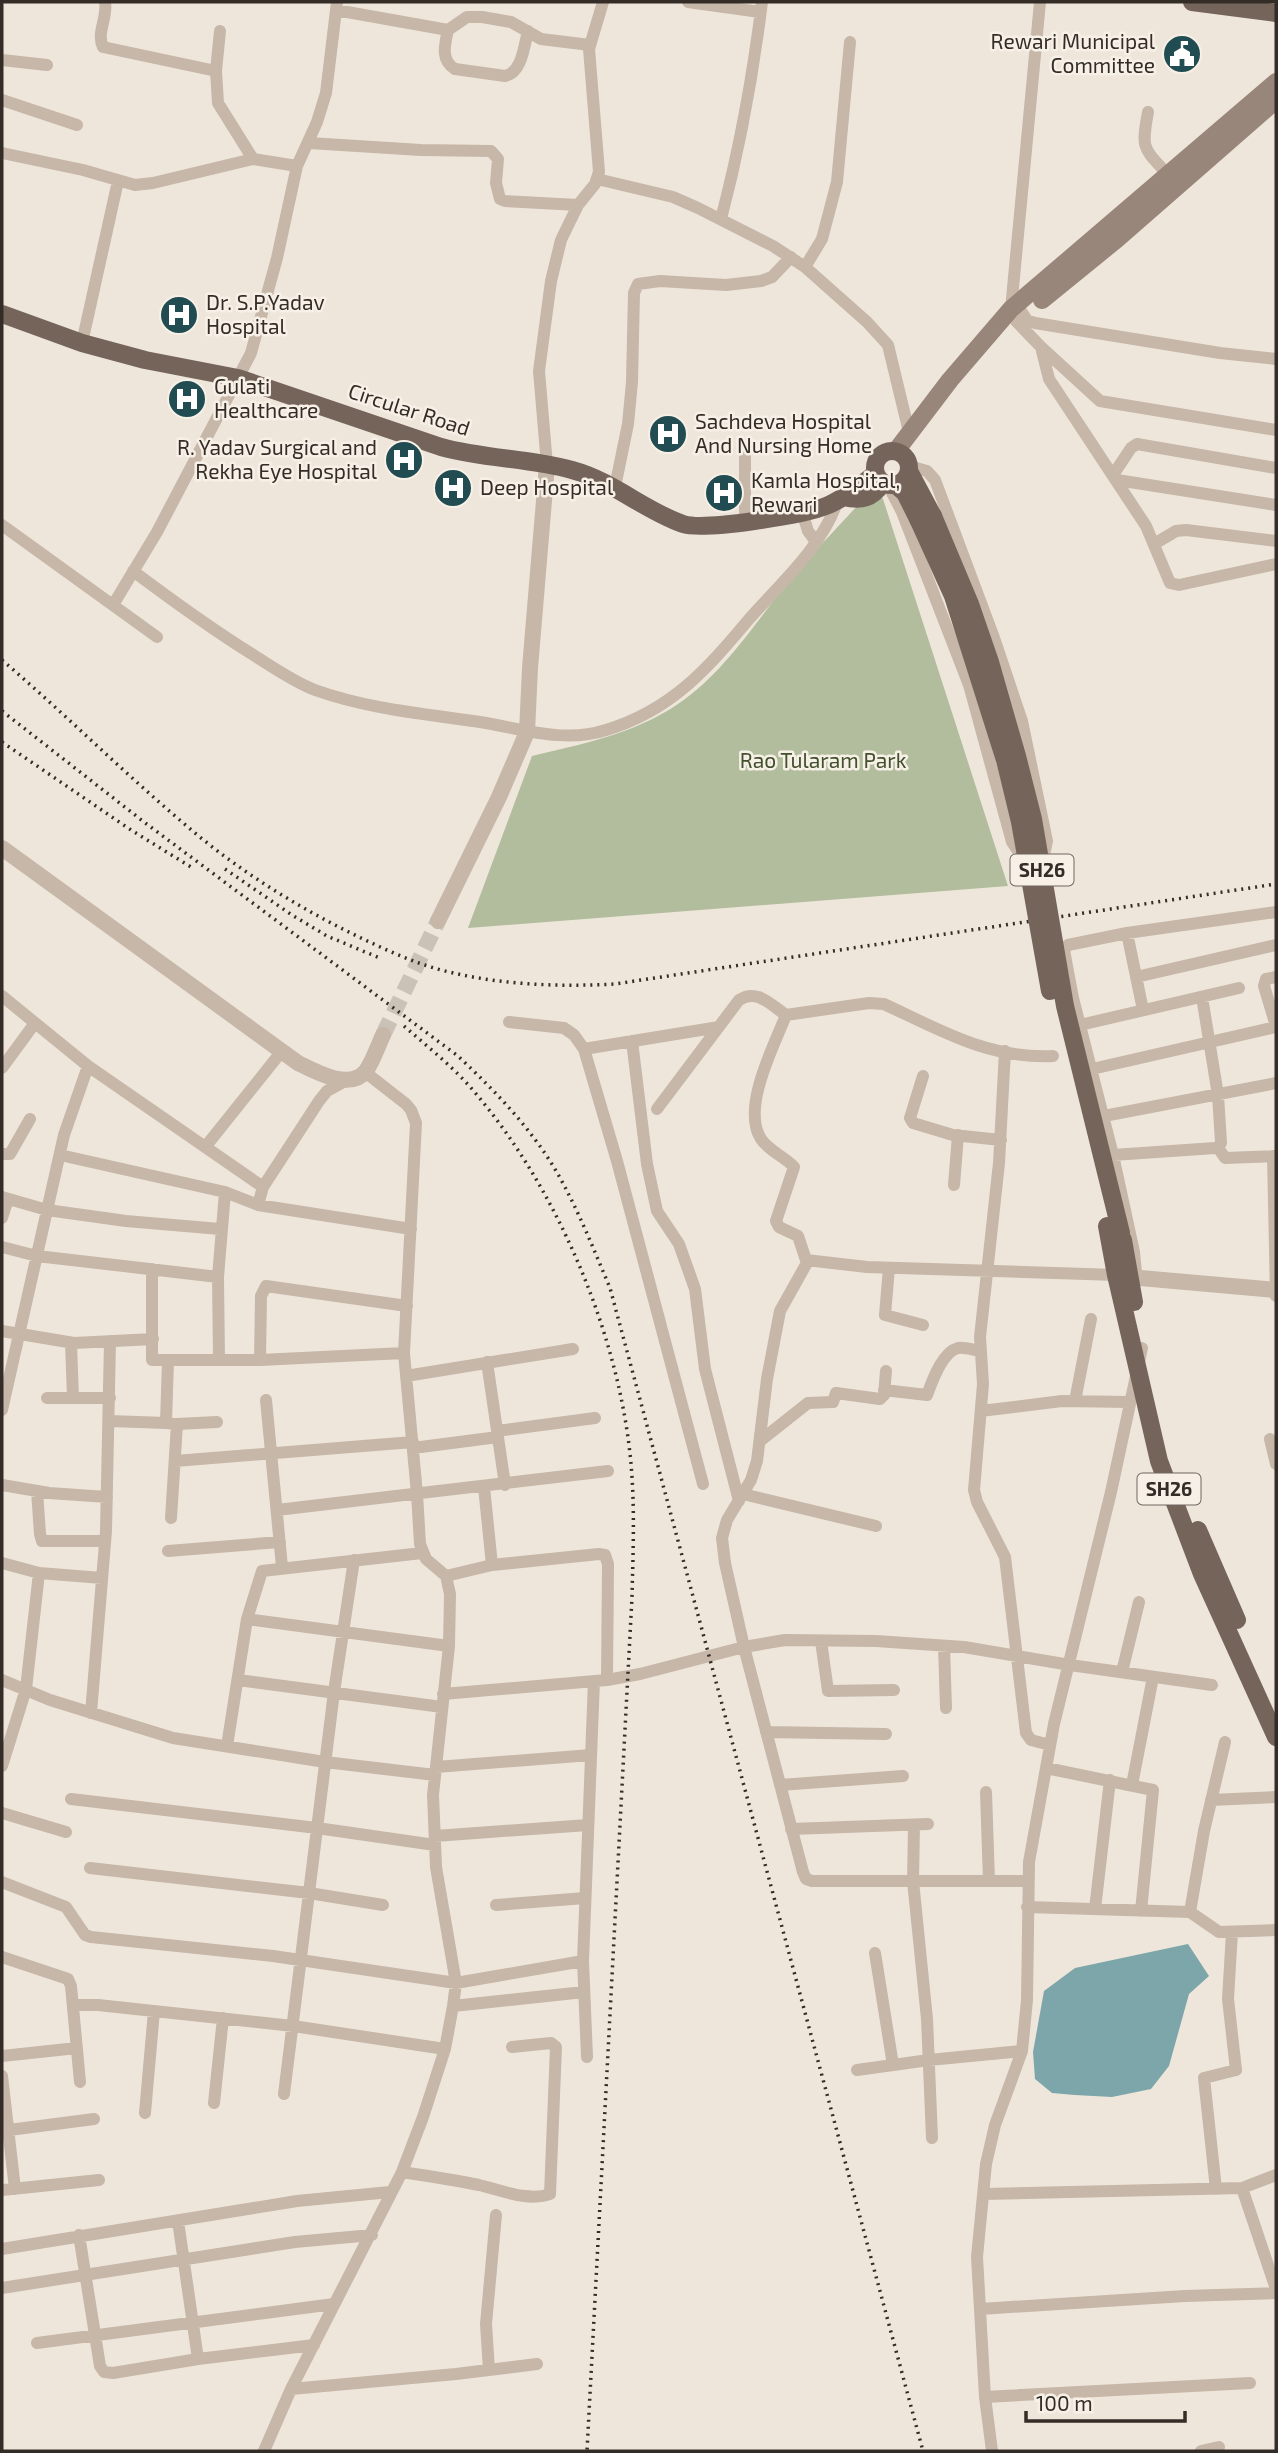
<svg xmlns="http://www.w3.org/2000/svg" width="1278" height="2453" font-family="'Exo 2',sans-serif">
<rect width="100%" height="100%" fill="#efe6db"/>
<path fill="#b1bd9c" d="M876,486L883,499L1008,886L468,928L532,756C582,744 634,734 678,704C724,673 755,623 789,581C817,548 847,517 876,486Z"/>
<path fill="#7ca6aa" d="M1188,1944L1209,1976L1189,1994L1169,2066L1151,2089L1112,2097L1075,2095L1052,2093L1035,2079L1033,2052L1044,1991L1075,1968Z"/>
<g fill="none" stroke-linecap="round" stroke-linejoin="round">
<path stroke="#cac1b7" stroke-width="16" stroke-dasharray="16 8" stroke-linecap="butt" d="M383,1035L438,921"/>
<path stroke="#c6b7a8" stroke-width="12" d="M105,2C108,17 96,33 103,47L216,71
M688,2L760,12
M1040,2L1011,309L1016,321L1041,347L1100,401L1276,430
M336,10L448,30L467,17H482L511,22L541,39L590,45
M448,30C445,44 440,60 455,69L505,76C522,73 524,46 528,31
M220,31L216,71L218,103L253,159
M2,60L47,65
M2,100L77,125
M1148,112C1141,150 1143,147 1168,175
M309,143L421,150L491,151L498,159L496,183L500,199L505,201L578,205
M2,153L83,170L135,185L153,183L253,159L297,166
M597,179L673,197L698,208L773,246L805,267L867,322L888,345L909,432
M721,219C740,147 753,75 762,2
M805,267L822,239L837,182L850,42
M1017,305L1027,320L1035,323L1220,353L1276,359
M82,343L118,181
M1041,347L1049,379L1146,526L1170,583L1179,585L1276,564
M547,465L539,371L551,281L561,240L578,205L595,184L599,172L589,49L603,2
M1113,475L1131,448L1137,444L1276,468
M1117,480L1276,505
M888,485L902,512L969,685L1012,842L1022,857L1034,860L1044,855L1047,841L1022,721L993,635L935,480L927,471L909,466
M615,487L628,424L632,382L634,293L638,284L660,281L726,285L761,281L772,277L791,257
M802,512L808,531L816,542
M745,520V445
M2,525L157,637
M1154,544L1176,531L1186,530L1276,541
M133,571C173,601 213,630 255,656C274,668 294,682 315,690C371,710 428,714 486,723C526,730 566,743 606,730C672,710 707,669 750,618C782,582 822,547 838,500
M113,605L157,532L251,353L277,258L297,166L317,122L326,93L337,2
M1127,933L1143,1010
M1136,977L1276,945
M1276,977L1266,979L1264,986L1276,1026
M2,996L88,1066L64,1135L2,1410
M1202,997L1218,1095L1221,1143L1217,1148
M786,1015C774,1046 741,1108 761,1139C769,1151 785,1157 794,1167L776,1221L779,1227L798,1236L806,1260L867,1267L1116,1275
M509,1022L564,1028L574,1035L584,1049L617,1161L703,1484
M1080,1025L1239,988
M632,1041L647,1164L657,1211L679,1244L695,1289L705,1369L739,1501
M584,1049L719,1027
M1005,1051L999,1163L980,1337L983,1384L974,1490L977,1502L1005,1557L1026,1733L1031,1740L1050,1745
M88,1066L263,1187
M2,1068L35,1023
M1092,1069L1276,1027
M923,1076L910,1118L913,1123L953,1135L1001,1140
M657,1109L739,1000C757,988 771,1005 786,1015L869,1003L884,1004C940,1030 988,1059 1053,1056
M1104,1116L1276,1083
M206,1146L282,1051
M2,1154H10L30,1119
M60,1155L225,1192L258,1205L411,1229
M1113,1155L1215,1148L1219,1149L1225,1158L1276,1156
M1273,1156L1276,1296
M954,1185L958,1135
M2,1197L47,1210L126,1221L220,1229
M258,1205L263,1187L319,1101L327,1091L347,1080
M2,1218L8,1199
M2,1247L37,1256L218,1277
M808,1261L780,1311L767,1379L757,1461L751,1480L727,1520L722,1538L725,1563L744,1647L803,1872L806,1879L812,1881H1028
M889,1268L885,1315L923,1325
M152,1269V1360H168L166,1423L177,1424L171,1518
M1136,1273L1134,1252L1113,1155L1073,998L1064,950L1068,945L1127,933L1276,912
M2,1331L74,1343L153,1339
M71,1343L73,1398
M168,1360H260L404,1353
M219,1360L218,1277L225,1192
M260,1360L261,1296L266,1286L407,1306
M487,1362L505,1485
M406,1376L573,1349
M884,1390L927,1395C932,1382 942,1352 958,1348C964,1347 974,1350 980,1351
M47,1398H110
M266,1400L282,1567
M1075,1401L1091,1319
M981,1411L1062,1401L1130,1402
M110,1421L166,1423
M177,1424L217,1422
M497,1431L595,1418
M1270,1439L1276,1464
M760,1441L808,1403L833,1402L836,1393L880,1399L884,1395L886,1371
M413,1448L498,1437
M175,1461L413,1442
M2,1485L49,1493L107,1497
M484,1487L492,1565
M37,1491L40,1534L42,1541H105
M743,1494L876,1526
M277,1510L608,1471
M168,1551L280,1542
M2,1563L39,1573L102,1578
M446,1576L492,1565L599,1554L605,1555L608,1564L607,1680
M247,1619L449,1646
M821,1641L828,1691L894,1690
M944,1646L946,1708
M1122,1672L1139,1602
M2,1680L50,1700L173,1738L325,1762L435,1775
M238,1680L442,1707
M443,1694L607,1680L640,1674L744,1647L785,1640L876,1641L964,1647L1070,1665L1212,1685
M91,1713L106,1531L110,1341
M766,1732L886,1734
M227,1746L247,1619L262,1571L422,1553
M2,1766L26,1689L39,1573
M436,1767L591,1755
M1046,1768L1153,1790L1141,1911
M780,1785L903,1776
M1132,1785L1153,1677
M986,1792L989,1881
M71,1799L317,1828L435,1845
M1211,1800L1276,1797
M2,1813L66,1832
M914,1825L913,1881L927,2019L932,2138
M791,1829L928,1824
M435,1836L588,1825
M90,1868L309,1893L383,1905
M2,1882L66,1907L85,1935L91,1937L273,1956L456,1983L583,1961
M496,1905L585,1898
M1027,1907L1190,1912L1219,1932L1276,1930
M1095,1909L1110,1780
M1190,1912L1204,1831L1225,1742
M875,1953L893,2065
M2,1957L68,1979L71,1986L80,2082
M73,2005H98L293,2026L445,2049
M453,2006L584,1992
M2,2056L77,2048
M587,2057L583,1961L594,1681
M857,2070L929,2060L1022,2051
M2,2076L15,2189
M284,2094L334,1692L354,1560
M214,2103L223,2018
M145,2113L154,2011
M9,2130L94,2119
M402,2172C428,2176 454,2180 479,2185C500,2190 529,2202 550,2194L556,2047L551,2043L512,2047
M1242,2188L1276,2289
M1216,2189L1204,2078L1236,2070L1228,1999L1232,1932
M2,2190L99,2180
M983,2194L1242,2188L1276,2175
M178,2221L198,2359
M79,2235L100,2366L104,2372L113,2373L198,2359L314,2345
M2,2249L297,2201L390,2192
M2,2288L295,2242L372,2235
M980,2309L1185,2296L1276,2293
M37,2343L334,2304
M489,2370L486,2324L496,2215
M291,2389L456,2374L537,2364
M985,2397L1250,2383
M264,2451L291,2389L402,2172L423,2117L445,2049L453,2006L456,1983L436,1867L433,1795L449,1646L450,1594L446,1576L426,1559L420,1544L417,1494L404,1353L416,1123L411,1110L406,1104L365,1072
M992,2451L985,2397L977,2257L986,2164L995,2125L1022,2051L1027,2000L1029,1862L1054,1724L1111,1492L1142,1348
M1201,2451L1219,2447"/>
<path stroke="#c6b7a8" stroke-width="16" d="M2,848L298,1063C316,1072 350,1091 366,1071C373,1061 378,1046 383,1035
M438,921L499,797L527,732L530,668L547,465
M1118,1276L1276,1290"/>
<path stroke="#99867a" stroke-width="18" d="M1042,300L1117,239L1276,100
M896,451L950,380L1011,309L1276,82"/>
<path stroke="#74645a" stroke-width="18" d="M1192,2L1276,13
M2,314L82,343L145,360L238,378L441,447C484,459 529,458 572,470C613,481 645,511 683,524C704,531 804,515 826,506C844,499 860,485 875,474
M875 468a17 17 0 1 1 34 0a17 17 0 1 1-34 0Z
M909,471L933,516
M896,485L905,493L919,521
M843,497C862,501 871,499 883,483
M1107,1226L1116,1275L1159,1461L1202,1574L1276,1737
M1123,1240L1134,1302
M1198,1530L1237,1620"/>
<path stroke="#342c27" stroke-width="3.5" stroke-dasharray="2 5" stroke-linecap="butt" d="M2,660C65,714 124,773 188,827C238,870 297,907 357,936C384,949 412,962 441,970C499,985 556,987 615,984L1276,884
M2,711L144,822L458,1056C496,1092 533,1130 559,1176C579,1212 594,1250 610,1288L923,2451
M2,742L131,830L191,867
M225,869L292,915L327,936L382,959
M404,1026C429,1048 456,1069 477,1095C559,1192 620,1338 631,1464C635,1509 633,1553 632,1597L587,2451"/>
<path stroke="#74645a" stroke-width="18" d="M933,516L970,604L990,662L1017,756L1033,819L1065,1006L1121,1233
M919,521L953,596L1005,760L1020,822L1050,991"/>
</g>
<defs>
<symbol id="civic-disc" viewBox="-11 -11 22 22"><circle r="9.5" fill="#214c51" stroke="#f7f0e7"/><path d="M-.6-6.5H3V-4.5H.6V-3L4-1V1h2V6H-6V1h2V-1L-.6-3ZM-1.2 2.5V6h2.4V2.5Z" fill="#fff"/></symbol>
<symbol id="hospital-disc" viewBox="-11 -11 22 22"><circle r="9.5" fill="#214c51" stroke="#f7f0e7"/><path d="M-5-5h3v3.5h4V-5h3V5h-3V1.5h-4V5h-3Z" fill="#fff"/></symbol>
</defs>
<g fill-rule="evenodd">
<use href="#civic-disc" x="1160" y="32" width="44" height="44"/>
<use href="#hospital-disc" x="157" y="293" width="44" height="44"/>
<use href="#hospital-disc" x="165" y="377" width="44" height="44"/>
<use href="#hospital-disc" x="646" y="412" width="44" height="44"/>
<use href="#hospital-disc" x="382" y="438" width="44" height="44"/>
<use href="#hospital-disc" x="431" y="466" width="44" height="44"/>
<use href="#hospital-disc" x="702" y="471" width="44" height="44"/>
</g>
<g text-anchor="middle" stroke-width="5" stroke-linejoin="round" paint-order="stroke">
<g fill="#f7f0e7" stroke="#6e6761" stroke-width="2">
<rect x="1010.5" y="854.5" width="63" height="31" rx="5"/>
<rect x="1137.5" y="1473.5" width="63" height="31" rx="5"/>
</g>
<g font-size="19" font-weight="bold" fill="#342c27">
<text x="1042" y="877">SH26</text>
<text x="1169" y="1496">SH26</text>
</g>
<g font-size="21" fill="#342c27" stroke="#f7f0e7" text-anchor="start">
<text x="1155" y="49" text-anchor="end">Rewari Municipal<tspan x="1155" dy="24">Committee</tspan></text>
<text x="206" y="310">Dr. S.P.Yadav<tspan x="206" dy="24">Hospital</tspan></text>
<text x="214" y="394">Gulati<tspan x="214" dy="24">Healthcare</tspan></text>
<text x="695" y="429">Sachdeva Hospital<tspan x="695" dy="24">And Nursing Home</tspan></text>
<text x="377" y="455" text-anchor="end">R. Yadav Surgical and<tspan x="377" dy="24">Rekha Eye Hospital</tspan></text>
<text x="751" y="488">Kamla Hospital,<tspan x="751" dy="24">Rewari</tspan></text>
<text x="480" y="495">Deep Hospital</text>
</g>
<g font-size="21" fill="#342c27" stroke="#f7f0e7">
<text transform="translate(409 410) rotate(18)" y="7">Circular Road</text>
</g>
<g font-size="21" fill="#42502d" stroke="#f7f0e7">
<text x="823" y="768">Rao Tularam Park</text>
</g>
</g>
<rect width="1278" height="2453" fill="none" stroke="#342c27" stroke-width="7"/>
<path d="M1026 2411v10h159v-10" fill="none" stroke="#342c27" stroke-width="3.5"/>
<text x="1036" y="2411" font-size="21" fill="#342c27" stroke="#f7f0e7" stroke-width="5" paint-order="stroke">100 m</text>
</svg>
